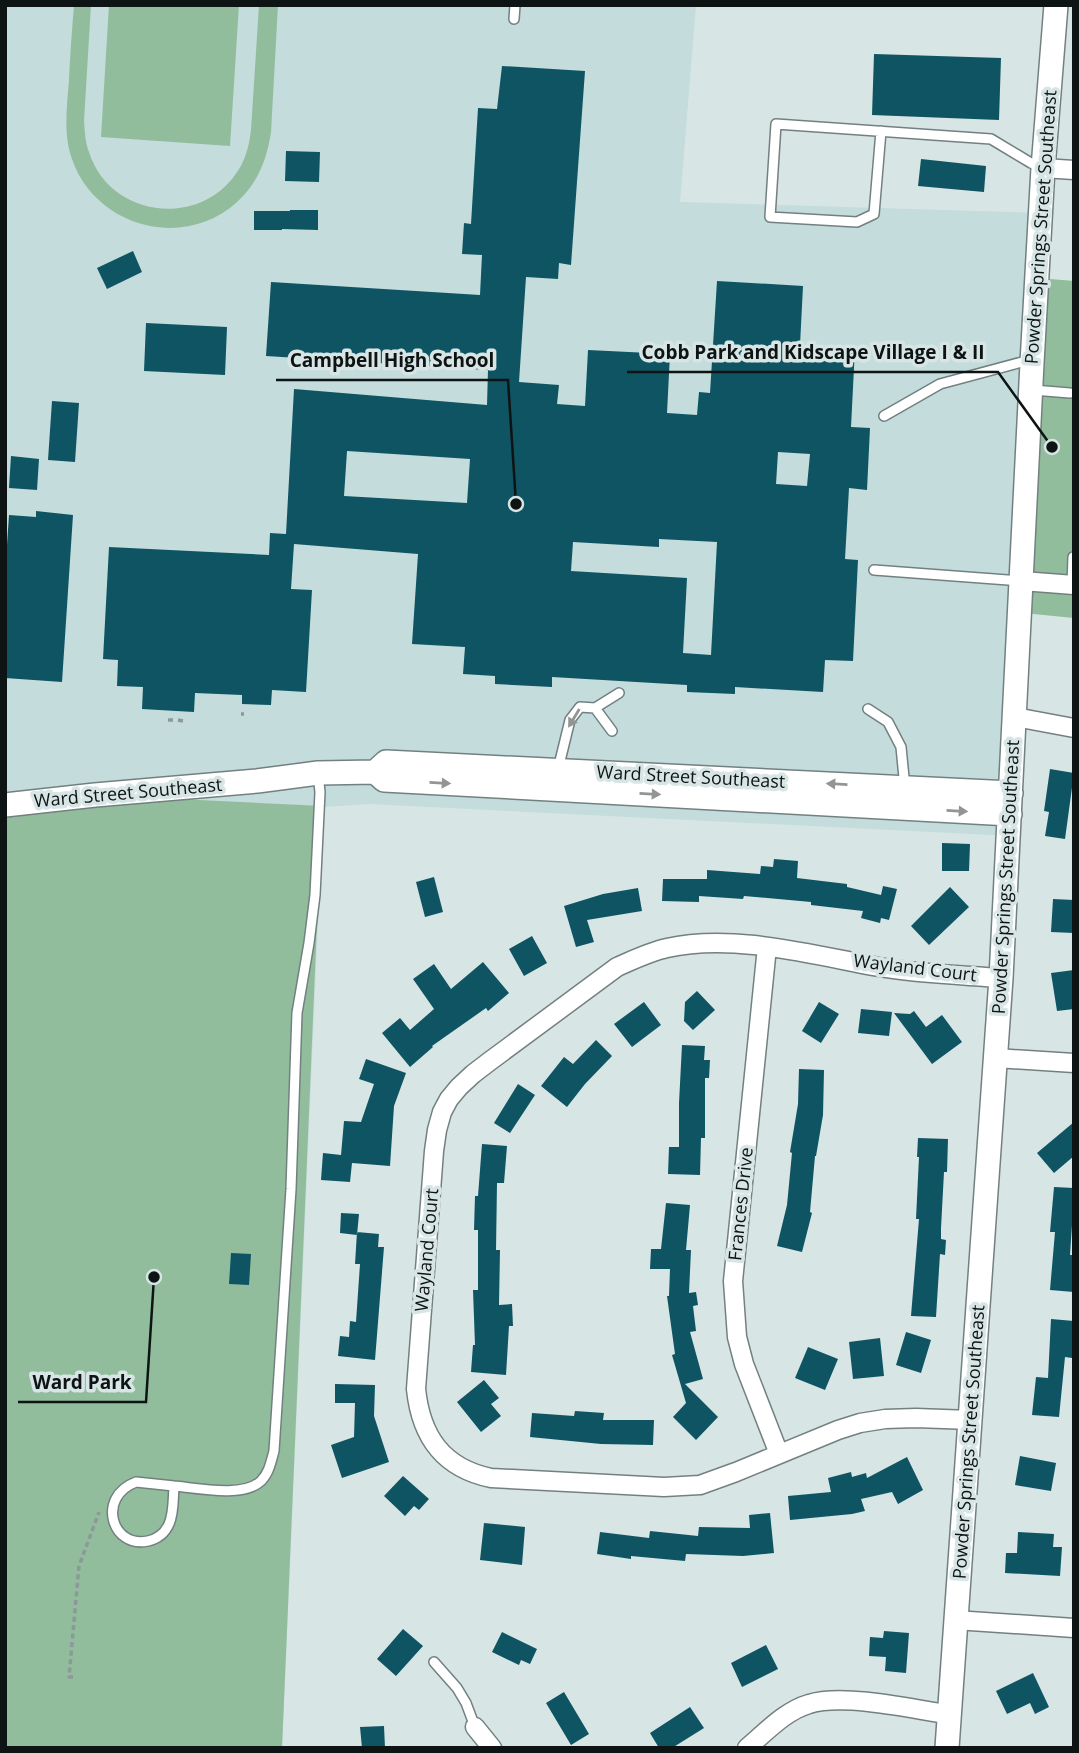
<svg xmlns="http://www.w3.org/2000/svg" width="1079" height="1753" font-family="'Open Sans',sans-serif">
<rect width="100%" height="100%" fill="#d7e5e5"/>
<path fill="#c4dcdc" d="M5,5H696L680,202L1040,213L1037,278L1074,281V618L1025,613L1012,836L369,804L323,807L282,1748H5Z"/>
<path fill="#91bd9d" d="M74,5H91L84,121C85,132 85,142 89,152C109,216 196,229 235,175C245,162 249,147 251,130L259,5H278L271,132C267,159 258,183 237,202C184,251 95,227 72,159C63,134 67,106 69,80C70,55 72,30 74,5Z
M109,5H239L230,146L101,137Z
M1037,278L1074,281V618L1024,613Z
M95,795L322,806L282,1748H5V802Z"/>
<path fill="#0e5463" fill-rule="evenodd" d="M874,54L1001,58L999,120L872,115Z
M502,66L585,71L571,265L559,263L558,279L526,277L519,382L559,385L557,404L585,406L588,350L670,354L667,413L697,415L699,392L710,393L717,281L803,286L800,345L855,348L851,427L870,428L867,490L849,488L845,559L858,560L853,661L825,660L823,692L735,687V694L687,692V685L552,677V687L495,684V676L463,674L465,647L412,644L418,554L294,544L291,589L312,590L306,692L272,690L271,705L242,704V695L195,693L194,712L142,709L143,687L117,686L118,660L103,659L109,547L269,555L270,533L286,534L294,389L487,405L488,370L266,356L271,282L480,295L482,255L462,254L464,223L471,224L478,108L497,109ZM347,451L470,459L467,503L344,496ZM778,452L810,454L807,486L776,484ZM659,539L717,542L711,655L683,653L687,578L571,571L573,542L659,547Z
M286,151L320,152L319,182L285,181Z
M921,159L986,166L984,192L918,186Z
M290,210H318V230L282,229V230H254V211H290Z
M133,251L142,272L107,289L97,268Z
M146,323L227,327L225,375L144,371Z
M52,401L79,403L75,462L48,460Z
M11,456L39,459L37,490L9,488Z
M36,511L73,515L62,682L5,678V574L9,515L36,517Z
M1050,769L1074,773L1065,839L1045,836L1049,812L1044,811Z
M942,843L970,844L969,871H942Z
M774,859L798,861L797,878L847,884V887L881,895L883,886L897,889L889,920L881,918L880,923L861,918L863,911L811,905V902L744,896L743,899L699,896V902L662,901L663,879H707V870L760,874L761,866L773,867Z
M434,877L443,912L425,917L416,882Z
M950,887L969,907L929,945L911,926Z
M638,888L642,911L587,920L594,942L576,947L564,906L603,894Z
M1053,899L1074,900V933L1051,932Z
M532,936L547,963L524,976L509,949Z
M483,962L509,993L488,1011L486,1008L432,1046L433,1047L410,1067L382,1033L400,1018L410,1030L434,1009L413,979L434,964L451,989Z
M1074,970V1009L1057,1011L1051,973Z
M697,991L715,1010L693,1030L684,1021L685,1002Z
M644,1002L661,1025L632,1047L614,1024Z
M819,1002L839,1014L821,1043L802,1031Z
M861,1009L892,1012L889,1036L858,1033Z
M914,1011L926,1027L942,1015L962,1042L932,1064L894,1013L910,1014Z
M596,1040L612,1056L585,1084L567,1107L541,1086L564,1057L573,1064Z
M682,1045L705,1046L704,1060H710L709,1078H705V1138H701L700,1175L668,1174L669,1147H679V1103Z
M366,1059L406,1073L394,1106L390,1166L352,1163L350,1182L321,1180L323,1153L341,1155L344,1121L361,1122L374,1084L359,1079Z
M799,1069L824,1070L823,1115L816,1156H815L810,1212L812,1213L802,1252L777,1246L787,1205L792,1153L790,1152L798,1104Z
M518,1084L535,1095L510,1133L494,1123Z
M1074,1122V1156L1054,1173L1037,1153Z
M918,1138L948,1139L947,1172H944L941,1228V1239L946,1240L945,1255L940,1254L936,1317L911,1316L919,1219H916L919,1157H917Z
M482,1144L507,1146L504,1183H497L496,1250H500L499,1305L512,1304L513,1326H509L506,1375L471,1372L473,1345H475L473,1290H478V1230H474L475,1196H478Z
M1054,1187L1074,1188V1225H1072L1070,1255H1074V1292L1050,1290L1055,1232H1050Z
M666,1203L690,1205L686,1250H691L689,1293L696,1292L698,1305L693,1306L696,1331L690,1332L703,1379L685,1384L718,1417L696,1440L673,1417L686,1403L672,1355L675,1354L667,1296H669L670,1269H650L651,1249H661Z
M341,1213L359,1214L357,1235L340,1233Z
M357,1232L379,1234L378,1247H384L375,1360L338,1356L340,1336L349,1337L350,1321L356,1322L360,1264H355Z
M231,1253L251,1254L249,1285L229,1284Z
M1051,1319L1074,1321L1072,1358L1065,1357L1059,1417L1032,1415L1036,1377L1048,1378Z
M906,1332L931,1340L921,1373L896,1365Z
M880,1338L884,1376L853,1379L849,1342Z
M808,1347L838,1359L825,1390L795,1378Z
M484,1380L499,1398L491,1404L501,1416L481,1432L457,1402Z
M335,1384L375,1385L374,1416L389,1462L342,1478L331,1445L354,1437L355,1403H335Z
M575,1411L604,1413L603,1420H654L653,1445L601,1444L530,1437L532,1413L574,1416Z
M1020,1456L1056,1463L1051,1491L1015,1485Z
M907,1457L923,1490L898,1504L892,1492L861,1499L865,1511L852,1514L790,1520L788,1496L831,1492L828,1478L851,1472L852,1477L866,1473L867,1478Z
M403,1476L429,1499L419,1510L414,1506L405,1516L384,1496Z
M770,1513L774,1553L743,1556L686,1554L685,1561L631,1556V1559L597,1554L600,1532L649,1538L650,1531L698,1536L699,1527L750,1528L749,1515Z
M484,1523L525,1527L522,1565L480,1560Z
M1018,1532L1054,1534L1053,1547H1062L1060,1576L1005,1573L1006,1553H1017Z
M403,1629L423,1646L396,1676L377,1659Z
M884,1631L909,1633L906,1673L885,1671L886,1657L869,1656L870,1637L883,1638Z
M502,1632L537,1649L530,1664L521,1660L519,1665L492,1652Z
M766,1645L778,1669L742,1687L731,1663Z
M1033,1673L1049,1707L1035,1714L1030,1703L1007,1714L996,1691Z
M564,1692L589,1734L571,1745L546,1703Z
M690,1707L704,1728L672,1748H659L650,1733Z
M384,1726L385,1748H362L360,1727Z"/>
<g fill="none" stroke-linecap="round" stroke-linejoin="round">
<defs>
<path id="service" d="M514,19L515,5
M881,131L874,214L857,222L770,217L776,124L991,139L1031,163L1041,167
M1033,390L1070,393
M884,416L940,384L1022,362L1032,363
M874,570L1020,581
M1072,584L1073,557
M595,708L612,731
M868,709L888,722L901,747L905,788
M562,769L560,761L570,720L580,707L595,708L619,693
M136,1482L174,1486C173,1498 174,1513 169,1524C165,1533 157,1539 148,1541C112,1549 96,1497 136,1482Z
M174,1486C197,1488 243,1498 261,1481C269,1473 271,1462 274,1451L291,1189L297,1013L309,943L315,895L320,792L318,774
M434,1662L457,1688L466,1703L475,1727"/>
<path id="minor" d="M1043,168L1074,170
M1022,581L1074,585
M1015,717L1074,728
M767,947L733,1281L737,1337L744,1364L779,1454
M996,1058L1074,1063
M971,1420L916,1418L885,1419L860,1423L838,1430L736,1472L700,1485L664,1487L491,1478C443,1468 421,1437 416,1389L434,1151L437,1130L442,1112L449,1099L459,1087L473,1074L490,1061L617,967C633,960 649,952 667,948C733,933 813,955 879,967C919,974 961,975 1001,978
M955,1620L1074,1628
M475,1727L492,1748
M747,1748C766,1732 785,1711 809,1704C843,1693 914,1709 950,1715"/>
<path id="tertiary" d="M375,772L384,780L1010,814
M5,805L95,795L257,781L318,773L375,772L386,762L1011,793
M947,1748L1001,978L1032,363L1043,168L1056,5"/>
</defs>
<use href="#service" stroke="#738080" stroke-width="12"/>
<use href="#minor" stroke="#738080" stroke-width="21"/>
<use href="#tertiary" stroke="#738080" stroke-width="26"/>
<path stroke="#8d9898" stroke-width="3.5" stroke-dasharray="5 3.5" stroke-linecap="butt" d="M241,714H244
M168,720H173
M178,720L183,721
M73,1677H69L79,1566L99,1512"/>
<use href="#service" stroke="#fff" stroke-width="9"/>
<use href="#minor" stroke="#fff" stroke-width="18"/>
<use href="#tertiary" stroke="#fff" stroke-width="23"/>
</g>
<defs><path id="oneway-solid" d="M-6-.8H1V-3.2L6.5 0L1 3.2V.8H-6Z" transform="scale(1.75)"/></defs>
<g fill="#939595">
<use href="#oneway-solid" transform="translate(574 718) rotate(121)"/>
<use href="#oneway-solid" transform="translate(440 783) rotate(3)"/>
<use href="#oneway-solid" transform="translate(837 784) rotate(-177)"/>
<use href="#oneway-solid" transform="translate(650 794) rotate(3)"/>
<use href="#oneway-solid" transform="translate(957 811) rotate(3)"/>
</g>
<g text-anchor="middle" stroke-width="7" stroke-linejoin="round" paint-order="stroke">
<g font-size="18" fill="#0e1313" stroke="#d7e5e5">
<text transform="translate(1041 227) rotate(-86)" y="6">Powder Springs Street Southeast</text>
<text transform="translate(691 777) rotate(3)" y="6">Ward Street Southeast</text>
<text transform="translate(128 793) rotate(-5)" y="6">Ward Street Southeast</text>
<text transform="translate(1006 877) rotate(-87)" y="6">Powder Springs Street Southeast</text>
<text transform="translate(915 968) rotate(7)" y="6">Wayland Court</text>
<text transform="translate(741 1204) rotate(-84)" y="6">Frances Drive</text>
<text transform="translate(427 1250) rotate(-85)" y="6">Wayland Court</text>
<text transform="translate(969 1442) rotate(-86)" y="6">Powder Springs Street Southeast</text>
</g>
</g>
<path fill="none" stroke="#0e1313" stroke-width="2.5" d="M1052 447L998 372H627M516 504L508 380H276M154 1277L146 1402H18"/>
<g fill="#0e1313" stroke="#d7e5e5" stroke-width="2.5">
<circle cx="1052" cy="447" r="7"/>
<circle cx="516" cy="504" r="7"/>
<circle cx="154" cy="1277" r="7"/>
</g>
<g font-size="19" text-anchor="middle" font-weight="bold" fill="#0e1313" stroke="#d7e5e5" stroke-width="7" stroke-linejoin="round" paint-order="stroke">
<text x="813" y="359">Cobb Park and Kidscape Village I &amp; II</text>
<text x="392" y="367">Campbell High School</text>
<text x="82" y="1389">Ward Park</text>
</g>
<rect width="1079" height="1753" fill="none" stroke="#0e1313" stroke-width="14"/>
</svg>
